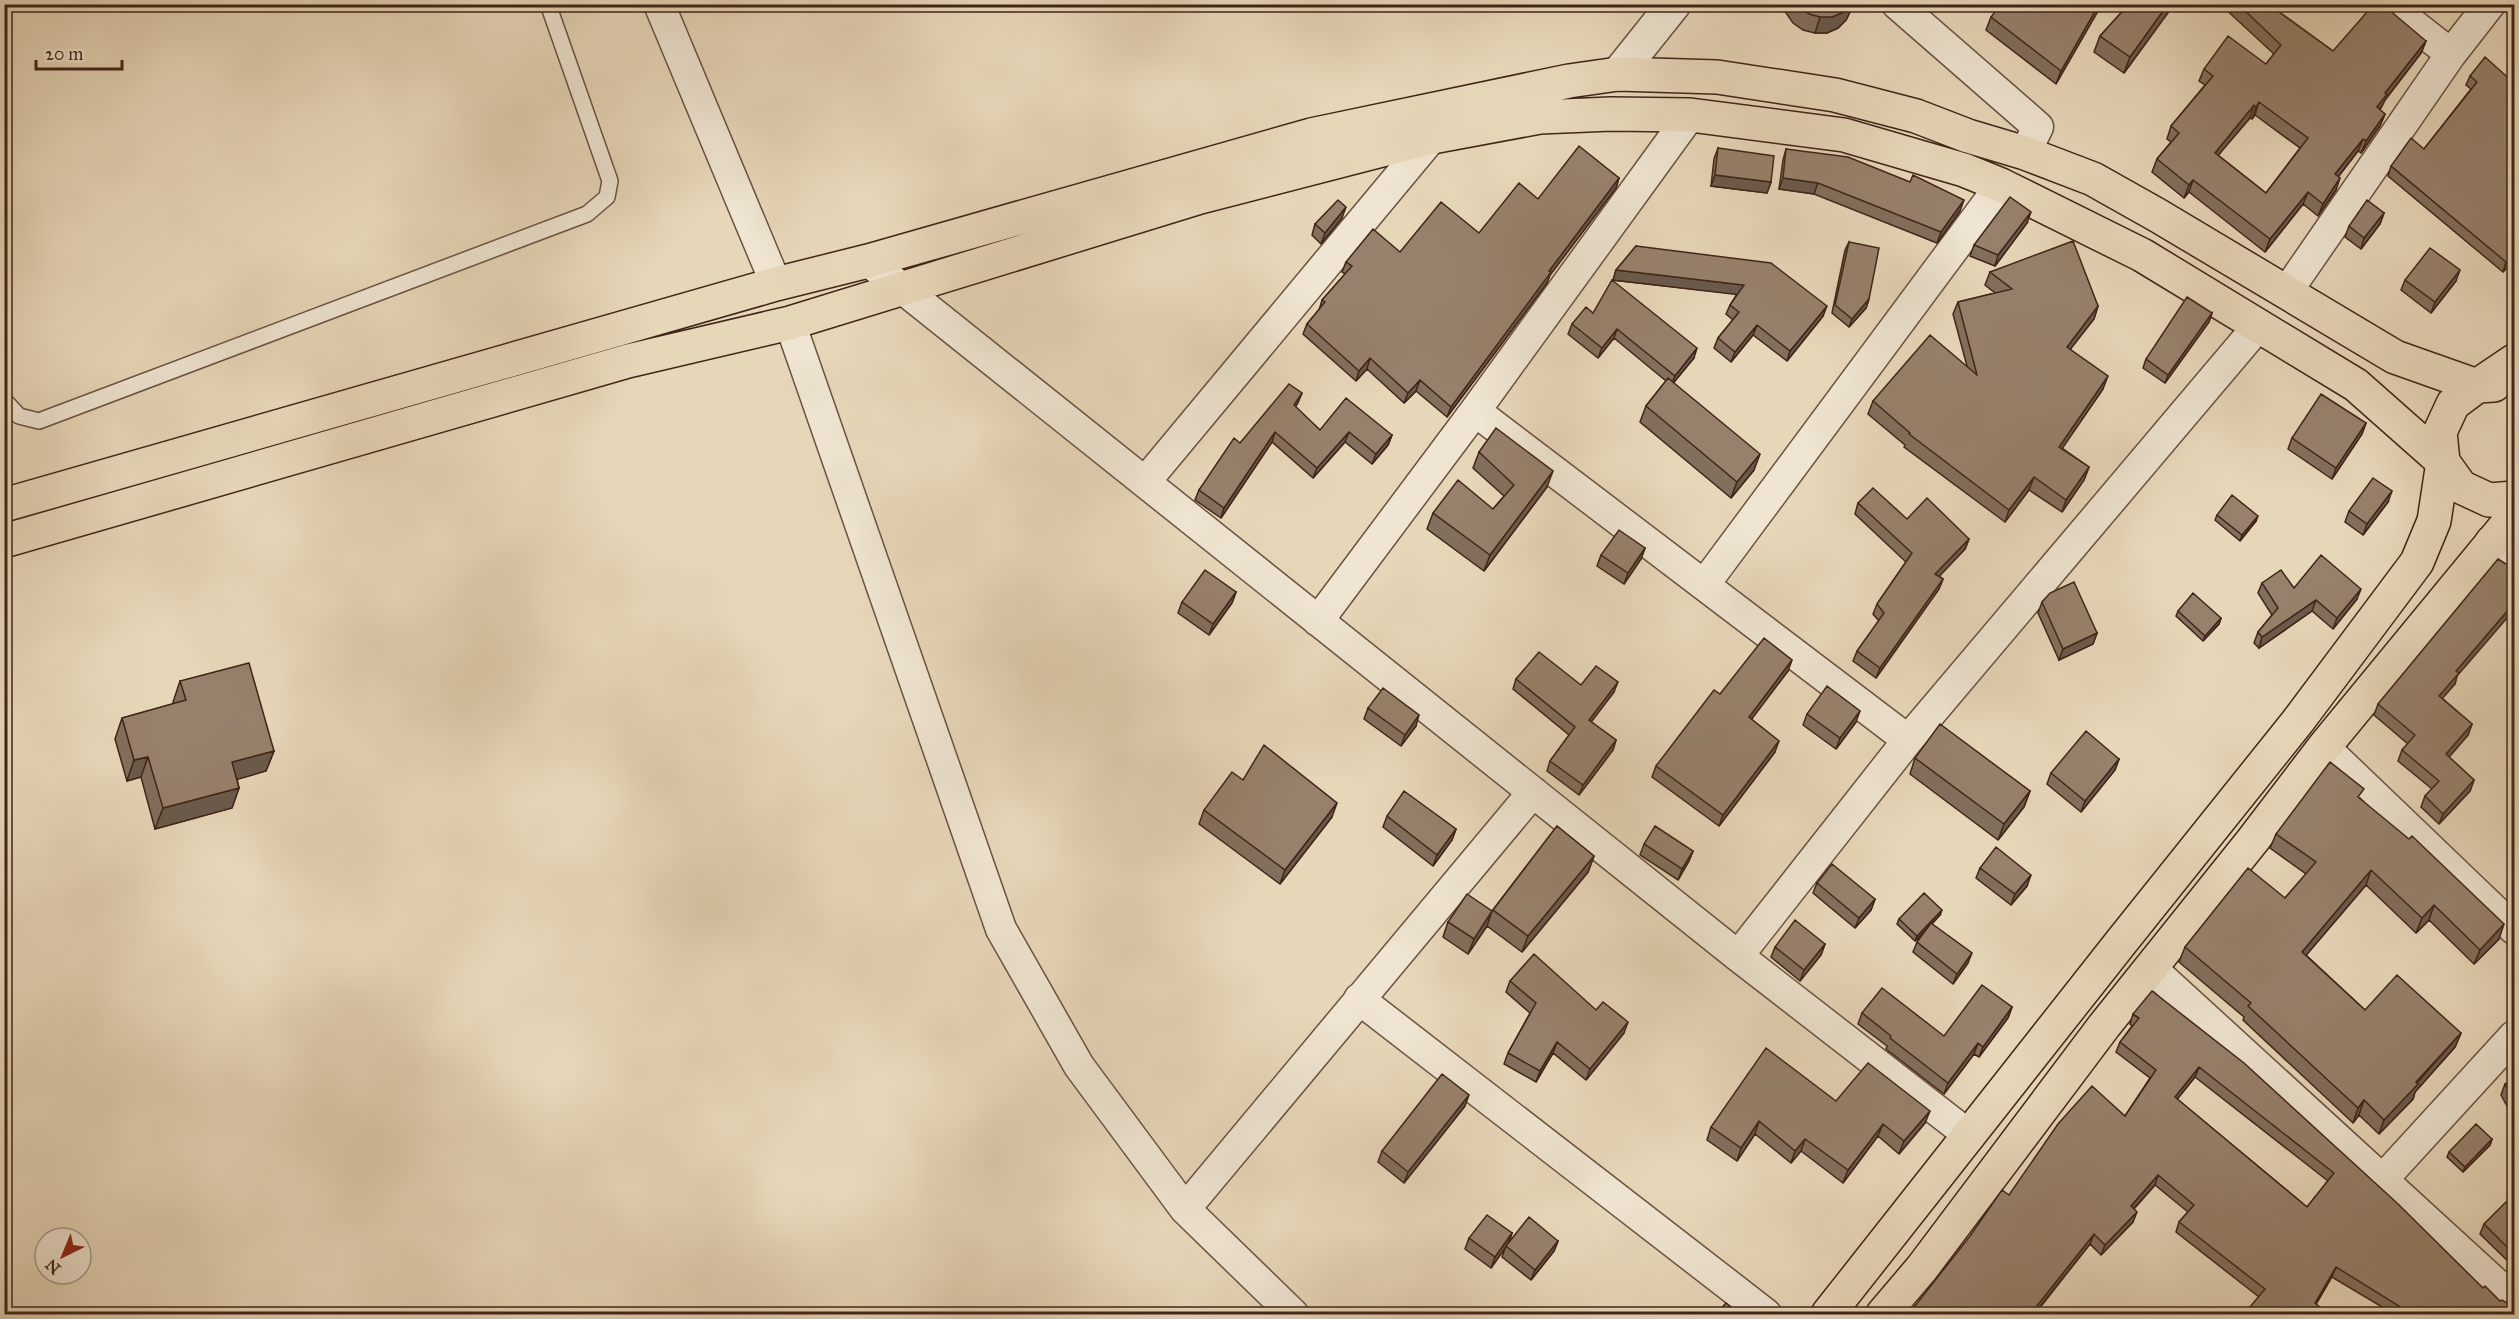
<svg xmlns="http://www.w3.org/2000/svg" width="2519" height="1319" font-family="'IM FELL Great Primer',serif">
<rect width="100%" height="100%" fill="#e7d7b9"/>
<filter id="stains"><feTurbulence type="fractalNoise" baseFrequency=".00333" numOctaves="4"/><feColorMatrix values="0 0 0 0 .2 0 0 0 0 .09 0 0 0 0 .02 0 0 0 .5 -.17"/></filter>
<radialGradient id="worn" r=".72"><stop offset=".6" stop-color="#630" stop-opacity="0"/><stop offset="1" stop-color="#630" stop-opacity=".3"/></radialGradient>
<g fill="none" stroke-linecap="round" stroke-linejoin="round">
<defs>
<path id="service" d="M4,400L19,416L39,421L587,214L607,197L610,181L548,4"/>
<path id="minor" d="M659,4L776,284
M1897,4L2038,127L2025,153
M2387,4L2451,54
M868,261L1738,956L1970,1136
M2286,293L2451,54L2490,4
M790,323L1001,929L1079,1066L1185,1209L1293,1314
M1475,411L1908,740
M1145,482L1432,137
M1704,585L2001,185
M1318,621L1475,411L1690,115
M2324,747L2514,929
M1738,956L1908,740L2259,325
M2151,968L2514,1300
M1359,999L1766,1314
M2383,1179L2514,1036
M1185,1209L1533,792"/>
<path id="tertiary" d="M1618,74L1674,4"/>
<path id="secondary" d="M2492,542L2514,562"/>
<path id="primary" d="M4,505L776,284L868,261L1311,135L1569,81L1618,74L1717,77L1835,95L1916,116L1968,136L2025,153L2093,179L2157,215L2395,357L2477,386L2514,361
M4,541L628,361L790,323L1200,197L1432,137L1540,117L1611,114L1690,115L1844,135L1964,170L2001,185L2142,255L2356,385L2443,462L2461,487L2489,500L2514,498
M1828,1314L2122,941L2298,721L2417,562L2434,521L2443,462L2440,432L2453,404L2477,386L2494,385
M1883,1314L1922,1268L2104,1026L2253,840L2324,747L2514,516"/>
</defs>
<use href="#service" stroke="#6a5141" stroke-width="18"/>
<use href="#minor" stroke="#6a5141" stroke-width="33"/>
<use href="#tertiary" stroke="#6a5141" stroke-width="36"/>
<use href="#secondary" stroke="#412419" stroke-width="36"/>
<use href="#primary" stroke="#412419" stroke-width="36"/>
<use href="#service" stroke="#efe5d2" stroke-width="15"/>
<use href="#minor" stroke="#efe5d2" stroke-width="30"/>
<use href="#tertiary" stroke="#efe5d2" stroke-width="33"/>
<use href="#secondary" stroke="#efe5d2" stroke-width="33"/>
<use href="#primary" stroke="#e7d7b9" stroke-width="33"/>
</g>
<path fill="#826f5d" stroke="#412419" stroke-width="1.5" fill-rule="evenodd" d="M1783,4H1854L1846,20L1838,28L1827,33H1815L1803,30L1793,23L1786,13Z
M2102,4L2056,84L1986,30L1991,17Z
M2129,4H2172L2170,10L2124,73L2094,52L2100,36Z
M2220,4H2268L2333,51L2426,41L2421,53L2385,100L2380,110L2385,114L2380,126L2361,153L2358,151L2338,177L2336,190L2318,216L2303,204L2265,252L2189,192L2184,198L2152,172L2157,159L2171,142L2167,139L2171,126L2205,85L2199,81L2204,69L2266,64L2274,54ZM2255,115L2300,148L2266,193L2218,155L2250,118L2252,119Z
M2470,76L2514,83V262L2513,261L2503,272L2388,176L2391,166L2424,149L2471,89L2466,85Z
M1718,148L1771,182L1767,193L1711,186L1714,159Z
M1786,149L1960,211L1937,243L1814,194L1779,189L1783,160Z
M1619,178L1616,188L1550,275L1547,283L1447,417L1416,391L1404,403L1367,369L1356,381L1303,334L1307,324L1319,310L1322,300L1345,274L1342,272L1346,262L1400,252L1479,233L1538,199Z
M2384,213L2380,224L2361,249L2345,237L2349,226Z
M1342,218L1321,244L1312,235L1315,224Z
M2027,223L1995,266L1970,256L1974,245Z
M1849,242L1869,299L1866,308L1849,327L1832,313L1845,250Z
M1636,246L1823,316L1787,361L1753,335L1731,362L1714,348L1718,338L1733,320L1726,314L1730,305L1737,294L1613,280L1616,270Z
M1990,272L2098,306L2094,319L2070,349L2103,389L2062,448L2089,467L2084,480L2062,512L2029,490L2005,522L1904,447L1905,445L1868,414L1873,401L1967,366L1953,314L1958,302L1995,293L1985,285Z
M2405,280L2456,281L2431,313L2401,290Z
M1593,313L1694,358L1673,383L1754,470L1731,498L1640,422L1646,406L1666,381L1614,338L1598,358L1568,334L1572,324Z
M2212,313L2209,322L2165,383L2143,368L2146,359Z
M1302,393L1295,407L1320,430L1392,435L1388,445L1372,464L1345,442L1313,478L1272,442L1221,518L1195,500L1199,490L1240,443Z
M2366,423L2362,434L2332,479L2288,449L2292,438Z
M1479,452L1547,487L1484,571L1427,529L1433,513L1493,509L1504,496L1473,468Z
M2388,502L2363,535L2345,522L2349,511Z
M1858,503L1969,539L1965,549L1939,576L1943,579L1939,589L1876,678L1853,661L1857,651L1879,621L1873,614L1877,604L1906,562L1855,514Z
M2217,515L2256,521L2240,541L2215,520Z
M1645,548L1641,559L1624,584L1597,566L1601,555Z
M2262,583L2294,588L2357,599L2333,629L2312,611L2259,648L2254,643L2258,632L2272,615L2258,593Z
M1236,592L1232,603L1209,635L1178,613L1182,602Z
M2042,602L2097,633L2093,644L2059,660L2038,613Z
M2178,611L2221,618L2219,624L2203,641L2176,616Z
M1788,671L1751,719L1775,752L1719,826L1652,777L1656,766L1720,694Z
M2457,676L2455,684L2442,698L2472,724L2468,735L2449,757L2474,780L2470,791L2439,824L2421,807L2425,796L2432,789L2398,761L2402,750L2408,744L2374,715L2378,704Z
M1516,679L1581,685L1614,692L1591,722L1616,740L1613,750L1579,795L1547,771L1550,761L1569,735L1513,689Z
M180,681L274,751L266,771L237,779L239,788L232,808L155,829L141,777L127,781L115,739L122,718L173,704V702Z
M1368,708L1416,726L1401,746L1364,719Z
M1807,714L1856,722L1836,749L1803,725Z
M1915,758L2030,791L2024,807L1998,840L1910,774Z
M2119,759L2115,770L2081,812L2047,784L2051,773Z
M1243,780L1332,817L1280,884L1199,824L1204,810Z
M2360,798L2499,939L2474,964L2429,920L2416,933L2366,885L2306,955L2365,1010L2461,1033L2455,1047L2415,1092L2413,1099L2379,1134L2359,1115L2353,1123L2243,1020L2244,1017L2179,962L2185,947L2285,898L2306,874L2270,848L2276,834Z
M1387,816L1456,829L1452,840L1433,866L1383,827Z
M1557,826L1594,856L1588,872L1522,952L1487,926L1468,954L1443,937L1448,922L1492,911Z
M1644,844L1693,851L1689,861L1678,880L1640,855Z
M1980,868L2027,886L2011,905L1976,878Z
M1817,883L1875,899L1871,910L1855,928L1813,893Z
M1940,915L1932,924L1968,963L1953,984L1913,952L1917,942L1923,933L1915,941L1897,924L1899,919Z
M1825,944L1821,955L1800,981L1771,957L1775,947Z
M1510,981L1596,1010L1624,1033L1586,1080L1553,1053L1536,1082L1504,1064L1508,1053L1530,1013L1506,992Z
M2012,1007L2008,1018L1979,1057L1974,1054L1944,1094L1886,1049L1887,1046L1858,1024L1862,1013L1944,1036Z
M2133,1014L2483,1288L2392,1313L2332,1277L2259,1297L2176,1232L2179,1222L2188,1212L2155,1185L2134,1209L2133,1222L2101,1255L2090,1244L2039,1309L2040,1310L2039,1314H1910L1911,1311L2009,1195L2125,1116L2150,1078L2116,1052L2120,1042L2132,1026L2130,1024ZM2195,1077L2328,1181L2307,1207L2177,1099Z
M2514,1079V1119L2501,1095L2505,1084Z
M1836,1101L1925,1123L1899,1154L1878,1136L1843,1183L1801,1151L1791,1163L1755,1134L1737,1161L1707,1140L1711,1127Z
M1465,1106L1404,1183L1378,1162L1382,1151Z
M2492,1139L2490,1145L2463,1172L2447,1157L2449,1152Z
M2514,1203V1267L2480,1234L2484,1224L2511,1206Z
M1512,1233L1509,1243L1558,1241L1554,1251L1531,1280L1502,1257L1505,1248L1491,1268L1465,1249L1469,1238Z"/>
<path fill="#6a5a4c" stroke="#412419" stroke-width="1.5" d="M1852,4H1854L1846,20L1838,28L1827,33H1815L1820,17Z
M2099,4H2102L2056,84L2061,71Z
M2168,4H2172L2170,10L2124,73L2130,57Z
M2426,41L2421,53L2385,100L2382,106L2372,119L2377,107L2385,93Z
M2259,102L2255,115L2252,119L2256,107Z
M2254,105L2250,118L2210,165L2215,153Z
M2385,114L2380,126L2361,153L2366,141Z
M2363,139L2358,151L2331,186L2335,174Z
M1715,175L1771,182L1767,193L1711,186Z
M1619,178L1616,188L1550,275L1547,283L1447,417L1451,407L1549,271Z
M1783,178L1818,183L1814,194L1779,189Z
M2340,178L2336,190L2318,216L2323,204Z
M2193,180L2189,192L2184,198L2189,185Z
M2308,192L2303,204L2265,252L2270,239Z
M1964,200L1960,211L1937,243L1941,232Z
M1346,207L1342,218L1321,244L1325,233Z
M2031,212L2027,223L1995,266L1998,255Z
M2384,213L2380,224L2361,249L2364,238Z
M2514,254L2513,261L2503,272L2506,262Z
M1616,270L1744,285L1741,295L1613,280Z
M2460,270L2456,281L2431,313L2435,302Z
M1869,299L1866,308L1849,327L1852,319Z
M1827,306L1823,316L1787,361L1790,351Z
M2098,306L2094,319L2062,360L2067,347Z
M2212,313L2209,322L2165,383L2168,375Z
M1757,325L1753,335L1731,362L1735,352Z
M1617,329L1614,338L1598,358L1602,348Z
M1697,348L1694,358L1671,386L1675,376Z
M1370,358L1367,369L1356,381L1359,371Z
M2108,376L2103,389L2055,459L2059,447Z
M1420,380L1416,391L1404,403L1408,393Z
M1302,393L1298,403L1290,415L1294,405Z
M2366,423L2362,434L2332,479L2336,468Z
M1275,432L1272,442L1221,518L1224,508Z
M1349,432L1345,442L1313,478L1317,468Z
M1392,435L1388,445L1372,464L1376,454Z
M1760,454L1754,470L1731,498L1737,482Z
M2089,467L2084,480L2062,512L2066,500Z
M1553,471L1547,487L1484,571L1490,555Z
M2034,477L2029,490L2005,522L2009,510Z
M2392,491L2388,502L2363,535L2367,524Z
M2258,516L2256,521L2240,541L2242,535Z
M1969,539L1965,549L1932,584L1935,574Z
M1645,548L1641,559L1624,584L1628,573Z
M1943,579L1939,589L1876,678L1880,668Z
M2361,589L2357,599L2333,629L2337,618Z
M1236,592L1232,603L1209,635L1213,624Z
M2316,600L2312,611L2259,648L2262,637Z
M2514,603V610L2457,676L2455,684L2435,707L2439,696L2456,671Z
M2221,618L2219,624L2203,641L2205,636Z
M2097,633L2093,644L2059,660L2063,649Z
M1792,660L1788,671L1745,728L1749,717Z
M1618,682L1614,692L1585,730L1589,720Z
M1860,711L1856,722L1836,749L1840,738Z
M1419,715L1416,726L1401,746L1405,735Z
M2472,724L2468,735L2442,765L2446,754Z
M1616,740L1613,750L1579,795L1583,785Z
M1779,741L1775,752L1719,826L1723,815Z
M274,751L266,771L225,783L232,762Z
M148,757L141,777L127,781L134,760Z
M2119,759L2115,770L2081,812L2085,801Z
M2474,780L2470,791L2439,824L2443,814Z
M239,788L232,808L155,829L163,808Z
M2030,791L2024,807L1998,840L2004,824Z
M1337,803L1332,817L1280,884L1285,870Z
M1456,829L1452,840L1433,866L1437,855Z
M1693,851L1689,861L1678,880L1682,869Z
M1594,856L1588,872L1522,952L1528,936Z
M2371,870L2366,885L2297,966L2302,952Z
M2031,875L2027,886L2011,905L2015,894Z
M1875,899L1871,910L1855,928L1859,918Z
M2434,905L2429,920L2416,933L2422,918Z
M1942,910L1940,915L1915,941L1917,936Z
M1492,911L1487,926L1468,954L1474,939Z
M2504,924L2499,939L2474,964L2480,950Z
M1825,944L1821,955L1800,981L1804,970Z
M1972,953L1968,963L1953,984L1957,974Z
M2012,1007L2008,1018L1979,1057L1983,1047Z
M1628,1022L1624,1033L1586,1080L1590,1069Z
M2461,1033L2455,1047L2415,1092L2413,1099L2379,1134L2384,1120Z
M1557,1042L1553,1053L1536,1082L1540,1071Z
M1978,1043L1974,1054L1944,1094L1948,1083Z
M2199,1067L2195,1077L2171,1107L2175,1097Z
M1469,1095L1465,1106L1404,1183L1408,1172Z
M2364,1100L2359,1115L2353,1123L2358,1108Z
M1930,1111L1925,1123L1899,1154L1904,1141Z
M1759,1121L1755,1134L1737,1161L1741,1148Z
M1883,1124L1878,1136L1843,1183L1848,1170Z
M1805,1139L1801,1151L1791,1163L1795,1151Z
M2492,1139L2490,1145L2463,1172L2465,1167Z
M2158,1175L2155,1185L2127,1216L2131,1206Z
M2137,1212L2133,1222L2101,1255L2105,1245Z
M1512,1233L1508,1244L1491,1268L1495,1257Z
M2094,1234L2090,1244L2034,1314L2036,1307Z
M1558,1241L1554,1251L1531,1280L1535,1270Z
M2336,1267L2332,1277L2311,1313L2315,1303Z"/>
<path fill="#97816c" stroke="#412419" stroke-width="1.5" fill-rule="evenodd" d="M1797,4H1852L1844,12L1832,17H1820L1809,14Z
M2001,4H2099L2061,71L1991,17Z
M2129,4H2168L2130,57L2100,36Z
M2238,4H2268L2333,51L2374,4H2382L2426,41L2385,93L2387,94L2377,107L2385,114L2366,141L2363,139L2335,174L2340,178L2323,204L2308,192L2270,239L2193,180L2189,185L2157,159L2179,133L2171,126L2213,76L2204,69L2228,36L2266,64L2281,45ZM2259,102L2308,138L2266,193L2215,153L2254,105L2256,107Z
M2485,57L2514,83V254L2506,262L2391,166L2411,138L2424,149L2477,82L2470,76Z
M1579,146L1619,178L1549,271L1551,272L1451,407L1420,380L1408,393L1370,358L1359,371L1307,324L1325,302L1322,300L1352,266L1346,262L1373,229L1400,252L1441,202L1479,233L1519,183L1538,199Z
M1718,148L1774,156L1771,182L1715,175Z
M1786,149L1848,157L1910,182L1913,175L1964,200L1941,232L1818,183L1783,178Z
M2010,197L2031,212L1998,255L1974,245Z
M1338,200L1346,207L1325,233L1315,224Z
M2367,200L2384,213L2364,238L2349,226Z
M2073,241L2098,306L2067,347L2108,376L2059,447L2089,467L2066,500L2034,477L2009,510L1909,434L1910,433L1873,401L1930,335L1977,375L1958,302L2012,289L1990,272Z
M1849,242L1879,248L1869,299L1852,319L1835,305Z
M1636,246L1771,263L1827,306L1790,351L1757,325L1735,352L1718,338L1739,312L1730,305L1744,285L1616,270Z
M2430,248L2460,270L2435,302L2405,280Z
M1612,280L1697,348L1675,376L1617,329L1602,348L1572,324L1586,307L1593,313Z
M2187,297L2212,313L2168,375L2146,359Z
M1668,378L1760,454L1737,482L1646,406Z
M1289,384L1302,393L1294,405L1320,430L1346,398L1392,435L1376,454L1349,432L1317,468L1275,432L1224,508L1199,490L1234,438L1240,443Z
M2321,394L2366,423L2336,468L2292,438Z
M1496,428L1553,471L1490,555L1433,513L1458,480L1493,509L1514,485L1479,452Z
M2373,478L2392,491L2367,524L2349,511Z
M1873,488L1907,519L1927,498L1969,539L1935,574L1943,579L1880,668L1857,651L1884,613L1877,604L1912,553L1858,503Z
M2232,495L2258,516L2242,535L2217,515Z
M1619,530L1645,548L1628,573L1601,555Z
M2321,555L2361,589L2337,618L2316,600L2262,637L2258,632L2278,608L2262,583L2281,570L2294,588Z
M2498,559L2514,569V603L2456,671L2459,673L2439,696L2472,724L2446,754L2474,780L2443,814L2425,796L2439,781L2402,750L2415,735L2378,704Z
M1205,570L1236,592L1213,624L1182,602Z
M2074,582L2097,633L2063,649L2042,602L2050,593Z
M2193,593L2221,618L2205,636L2178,611Z
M1764,638L1792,660L1749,717L1779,741L1723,815L1656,766L1714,690L1720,694Z
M1539,652L1581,685L1596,666L1618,682L1589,720L1616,740L1583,785L1550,761L1575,727L1516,679Z
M249,663L274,751L232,762L239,788L163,808L148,757L134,760L122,718L186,700L180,681Z
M1827,686L1860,711L1840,738L1807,714Z
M1383,688L1419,715L1405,735L1368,708Z
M1940,724L2030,791L2004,824L1915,758Z
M2086,731L2119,759L2085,801L2051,773Z
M1264,745L1337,803L1285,870L1204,810L1232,772L1243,780Z
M2330,762L2364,789L2358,797L2409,839L2412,836L2504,924L2480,950L2434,905L2422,918L2371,870L2302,952L2365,1010L2397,975L2461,1033L2416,1082L2418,1084L2384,1120L2364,1100L2358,1108L2248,1006L2251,1003L2185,947L2248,868L2285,898L2316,862L2276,834Z
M1404,791L1456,829L1437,855L1387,816Z
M1557,826L1594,856L1528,936L1493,910Z
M1655,826L1693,851L1682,869L1644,844Z
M1996,847L2031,875L2015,894L1980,868Z
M1832,864L1875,899L1859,918L1817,883Z
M1924,893L1942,910L1917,936L1899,919Z
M1467,894L1492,911L1474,939L1448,922Z
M1795,920L1825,944L1804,970L1775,947Z
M1931,923L1972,953L1957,974L1917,942Z
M1534,954L1596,1010L1603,1002L1628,1022L1590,1069L1557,1042L1540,1071L1508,1053L1536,1003L1510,981Z
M1982,985L2012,1007L1983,1047L1978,1043L1948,1083L1890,1038L1891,1036L1862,1013L1882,988L1944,1036Z
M2152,991L2244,1063L2397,1203L2483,1288L2485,1286L2500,1301L2502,1300L2514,1307V1314H2390L2399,1306L2336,1267L2315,1303L2328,1314H2244L2265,1289L2179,1222L2194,1205L2158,1175L2131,1206L2137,1212L2105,1245L2094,1234L2036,1307L2040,1310L2037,1314H1915L1911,1311L1970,1236L2002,1190L2009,1195L2058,1124L2092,1086L2125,1116L2156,1070L2120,1042L2139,1018L2133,1014ZM2199,1067L2334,1173L2307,1207L2175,1097Z
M1766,1048L1836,1101L1868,1063L1930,1111L1904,1141L1883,1124L1848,1170L1805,1139L1795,1151L1759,1121L1741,1148L1711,1127Z
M1442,1074L1469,1095L1408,1172L1382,1151Z
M2514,1079V1101L2505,1084Z
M2476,1124L2492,1139L2465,1167L2449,1152Z
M2506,1202L2511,1206L2514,1203V1254L2484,1224Z
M1487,1215L1512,1233L1495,1257L1469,1238Z
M1529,1217L1558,1241L1535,1270L1506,1246Z
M1726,1303L1739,1314H1716Z"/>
<rect width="2519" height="1319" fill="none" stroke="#e7d7b9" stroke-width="24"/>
<rect x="6" y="6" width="2507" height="1307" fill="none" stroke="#412419" stroke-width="3"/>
<rect x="12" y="12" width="2495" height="1295" fill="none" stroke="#412419" stroke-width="1.5"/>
<g transform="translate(63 1256) rotate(223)"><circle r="28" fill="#efe5d2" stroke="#a99888" stroke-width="1.5"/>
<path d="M0-4.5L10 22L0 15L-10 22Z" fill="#8f2418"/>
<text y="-9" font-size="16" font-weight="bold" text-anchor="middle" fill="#412419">N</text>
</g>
<path d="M36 60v9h86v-9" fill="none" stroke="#412419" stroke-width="3"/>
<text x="45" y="60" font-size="18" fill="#412419" stroke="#efe5d2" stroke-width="4.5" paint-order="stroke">20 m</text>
<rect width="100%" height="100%" filter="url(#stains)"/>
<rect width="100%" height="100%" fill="url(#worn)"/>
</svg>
